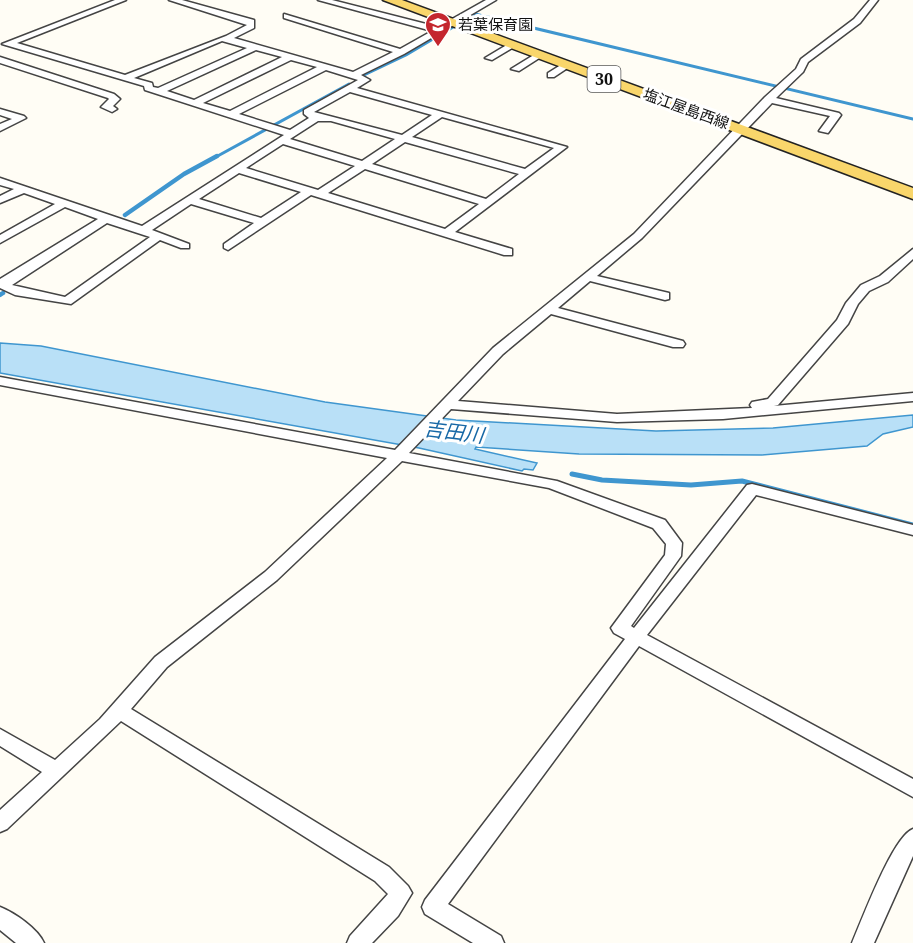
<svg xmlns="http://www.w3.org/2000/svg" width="913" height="943" font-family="'Noto Serif','Noto Sans JP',serif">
<rect width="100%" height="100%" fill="#fffdf5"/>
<path fill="#b9e0f7" stroke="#3f96cf" stroke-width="1.5" d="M0,343L41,346L325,402L456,420L656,431L773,428L913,415V427L883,434L867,446L762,455L579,454L476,447L475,449L537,463L533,470L524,469L522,471L419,448L0,373Z"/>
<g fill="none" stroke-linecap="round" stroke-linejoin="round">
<path stroke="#3f96cf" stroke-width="3" d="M364,75L406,55L475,14L913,119
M214,158L349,84"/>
<path stroke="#3f96cf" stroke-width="4.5" d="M125,215L184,174L217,156
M0,295L3,293"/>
<path stroke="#3f96cf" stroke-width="5" d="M572,474L602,480L691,485L742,481L913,525"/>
<defs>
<path id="minor" d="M115,0H126L17,43L125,75L226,36L247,25L169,0H182L254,20V28L234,38L353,72L393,52L284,18V14L400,49L432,31L318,0H332L438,27L486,0H496L404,54L361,75L370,80L357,88L567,147L455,232L512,249V255H504L311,195L228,250L224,248V244L254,223L191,204L152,230L189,244V248H181L160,240L71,304L15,295L0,288V279L98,219L65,207L0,243V235L55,204L24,193L0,203V196L14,189L0,185V178L142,226L284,135L145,90L144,86L2,44ZM222,41L247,48L158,88L153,87L152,83L134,78ZM256,50L282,57L194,100L167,91ZM291,60L317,67L230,111L203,103ZM326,70L358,80L304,110V114L309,118L290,130L239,114ZM350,92L432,115L402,135L314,112ZM442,117L554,148L525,169L412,137ZM318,121H331L395,139L362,161L290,139ZM405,142L519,174L486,199L372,164ZM283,144L355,166L318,190L246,168ZM365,169L479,204L445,229L328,193ZM239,173L301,192L261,218L199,199ZM107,223L150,237L65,297L12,285Z
M870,0H878L860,23L808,62L803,72L776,98L839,113L841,115L828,133L819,131L830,116L772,103L642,238L597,276L669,293V299L665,300L590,281L558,308L683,341L685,344L683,347H673L551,314L503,354L458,401L617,414L752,408L750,405L752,402L768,399L837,320L846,303L861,285L880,276L913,249V259L888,282L869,291L858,304L848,324L778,405L774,406L913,393V401L723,419L617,422L451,409L409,453L557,481L665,520L682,543L681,556L631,626L634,628L747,485L752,484L913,525V535L756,495L647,635L913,779V797L639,646L448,904L501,936L504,943H473L425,914L422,907L425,900L625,639L614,633L611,628L665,555L666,544L653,528L549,488L402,461L277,580L167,667L131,709L389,867L408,886L412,893L398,916L372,943H347L350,936L388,894L375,881L121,721L7,829L0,832V810L42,772L0,746V729L55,760L100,719L155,657L265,572L387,458L0,385V377L395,450L493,348L634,234L765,97L796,69L801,59L854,19Z
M510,43L517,45L492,60L485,58Z
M537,53L544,55L519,71L511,69Z
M0,57L114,94L120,99L113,106L117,109L112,112L101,107L109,99L108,98L0,63Z
M564,63L572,65L554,77H548V73Z
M0,109L24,116L26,118L0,131V124L12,119L0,115Z
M913,829V856L874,943H852C862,920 893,836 913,829Z
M0,907C15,913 38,929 44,943H16L0,930Z"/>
<path id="primary" d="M383,0H402L913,188V199Z"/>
</defs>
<use href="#minor" stroke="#444" stroke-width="3"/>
<use href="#primary" stroke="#222" stroke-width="3"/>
<use href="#minor" fill="#fff" fill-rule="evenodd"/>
<use href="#primary" fill="#f9d66b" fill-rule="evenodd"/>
</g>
<defs>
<symbol id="school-pin" viewBox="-11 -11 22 30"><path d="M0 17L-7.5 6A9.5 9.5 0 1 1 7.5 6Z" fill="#c4262e" stroke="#fff"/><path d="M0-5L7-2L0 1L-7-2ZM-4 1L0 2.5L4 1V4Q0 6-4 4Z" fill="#fff"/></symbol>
</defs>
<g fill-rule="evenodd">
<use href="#school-pin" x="423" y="10" width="30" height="40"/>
</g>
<g text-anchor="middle" stroke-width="6" stroke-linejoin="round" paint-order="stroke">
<g font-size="15" fill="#111" stroke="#fff" text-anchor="start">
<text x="458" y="30">若葉保育園</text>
</g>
<g font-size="15" fill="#111" stroke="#fff">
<text transform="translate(686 109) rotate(20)" y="5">塩江屋島西線</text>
</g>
<rect fill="#fff" stroke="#585858" stroke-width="1.5" x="587.5" y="66" width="33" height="26" rx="4.5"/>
<g font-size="16" font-weight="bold" fill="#111">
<text x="604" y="85">30</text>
</g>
<g font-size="20" font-style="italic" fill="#1768a6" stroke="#fff">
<text transform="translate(454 432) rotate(7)" y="7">吉田川</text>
</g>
</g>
</svg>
